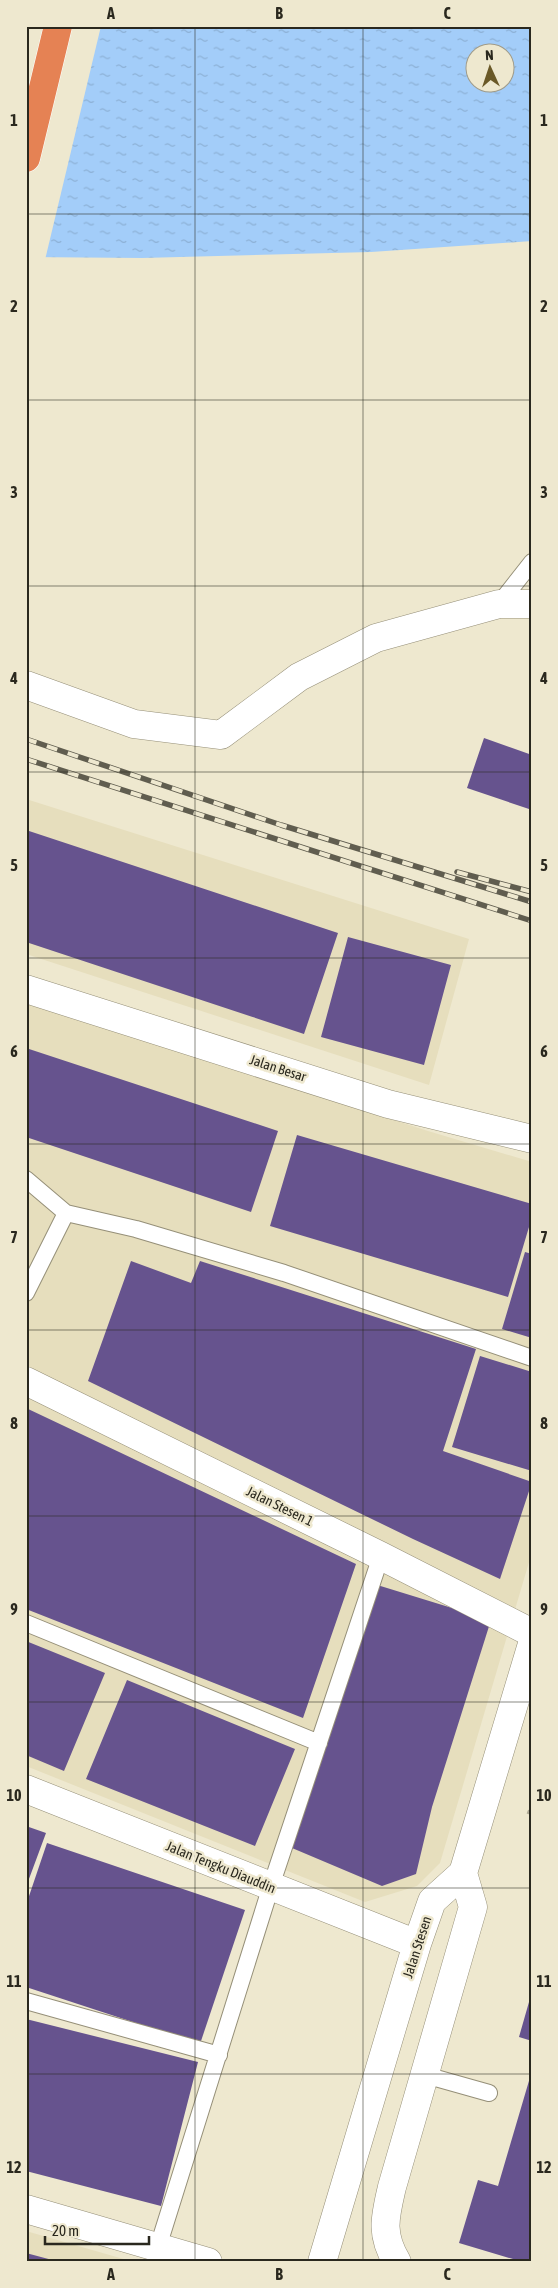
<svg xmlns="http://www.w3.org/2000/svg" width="558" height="2288" font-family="'Asap Condensed',sans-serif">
<defs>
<pattern id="water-ripples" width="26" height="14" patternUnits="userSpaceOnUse" patternTransform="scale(1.25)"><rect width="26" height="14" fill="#a3cdf9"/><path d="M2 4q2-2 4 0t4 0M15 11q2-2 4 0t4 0" fill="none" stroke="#8cb0d5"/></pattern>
</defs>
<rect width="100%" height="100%" fill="#eee8cf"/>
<path fill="#e6debd" d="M26,799L469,939L429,1085L26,954Z
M26,1002L428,1131L532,1162V1552L440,1863L417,1886L365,1902L26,1766Z
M26,2231L134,2262H26Z"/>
<path fill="url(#water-ripples)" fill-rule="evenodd" d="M26,26H532V241L371,252L142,258L26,257ZM476,52H506V82H476Z"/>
<path fill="#eee8cf" d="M26,26H101L45,260H26Z"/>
<path fill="#66538e" d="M484,738L532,755V810L467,788Z
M26,830L338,933L304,1034L26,942Z
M348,937L451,965L424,1065L321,1037Z
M26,1048L278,1131L251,1212L26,1137Z
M297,1135L532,1204V1217L508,1297L270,1226Z
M525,1252L532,1254V1338L502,1329Z
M131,1261L191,1283L200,1261L476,1349L443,1451L532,1482L500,1579L413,1539L88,1381Z
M480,1356L532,1372V1471L452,1447Z
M26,1408L356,1564L303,1718L26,1609Z
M374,1584L491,1620L432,1807L416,1874L382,1886L292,1848Z
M26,1641L105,1673L64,1771L26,1755Z
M127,1680L295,1749L255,1846L86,1779Z
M26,1826L46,1833L26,1887Z
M47,1843L245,1910L200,2044L26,1987V1905Z
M531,1995H532V2041L519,2037Z
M26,2019L198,2062L161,2206L26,2171Z
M531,2074L532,2262H523L459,2243L478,2180L498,2186Z
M26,2253L56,2261L55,2262H26Z"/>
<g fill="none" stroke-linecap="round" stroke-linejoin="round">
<defs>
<path id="lane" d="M499,604L532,562
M26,1179L66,1213L136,1229L284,1273L532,1358
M26,1293L66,1213
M26,1623L319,1743
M26,2001L219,2055
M425,2075L489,2093
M158,2247L271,1886L381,1556"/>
<path id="street" d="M26,685L134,724L221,735L299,677L376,638L499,604H532
M26,989L388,1104L532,1139
M26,1381L381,1556L532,1633"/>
<path id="secondary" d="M26,1789L417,1944
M26,2209L208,2262
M322,2262L417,1944L432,1901L463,1873L532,1644
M397,2262C380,2234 385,2217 392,2187L473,1907L463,1873"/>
<path id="highway" d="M26,158L58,26"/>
</defs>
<use href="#lane" stroke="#958f78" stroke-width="18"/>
<use href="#street" stroke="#958f78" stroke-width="29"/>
<use href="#secondary" stroke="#958f78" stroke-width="29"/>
<use href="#highway" stroke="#fff" stroke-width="29"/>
<path stroke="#b0ab97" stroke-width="3" stroke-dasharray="4 4" stroke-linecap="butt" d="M528,1814L532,1804"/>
<use href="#lane" stroke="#fff" stroke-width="16"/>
<use href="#street" stroke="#fff" stroke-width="28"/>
<use href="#secondary" stroke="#fff" stroke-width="28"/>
<use href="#highway" stroke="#e58254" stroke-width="28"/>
<defs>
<path id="rail" d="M26,739L281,825L532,902
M26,759L532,921
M457,872L532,892"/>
</defs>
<use href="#rail" stroke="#605d4f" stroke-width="5.5"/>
<use href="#rail" stroke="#eee8cf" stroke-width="4" stroke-dasharray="11" stroke-linecap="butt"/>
</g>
<path fill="none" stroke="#2a281e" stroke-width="1" stroke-opacity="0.55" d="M195,26V2262M363,26V2262M26,214H532M26,400H532M26,586H532M26,772H532M26,958H532M26,1144H532M26,1330H532M26,1516H532M26,1702H532M26,1888H532M26,2074H532"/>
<g text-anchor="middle" stroke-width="5" stroke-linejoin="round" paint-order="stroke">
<g font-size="14" fill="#2a281e" stroke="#eee8cf">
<text transform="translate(278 1068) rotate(18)" y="5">Jalan Besar</text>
<text transform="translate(280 1506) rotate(26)" y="5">Jalan Stesen 1</text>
<text transform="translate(221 1867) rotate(22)" y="5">Jalan Tengku Diauddin</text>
<text transform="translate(417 1947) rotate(-72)" y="5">Jalan Stesen</text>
</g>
</g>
<rect width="558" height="2288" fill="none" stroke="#eee8cf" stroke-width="55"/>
<g transform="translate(490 68) rotate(357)"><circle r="24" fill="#eee8cf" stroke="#a09b88"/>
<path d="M0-4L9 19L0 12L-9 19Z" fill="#6a5927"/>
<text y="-8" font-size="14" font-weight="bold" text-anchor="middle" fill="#2a281e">N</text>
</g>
<path d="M45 2236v8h104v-8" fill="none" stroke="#2a281e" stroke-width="2.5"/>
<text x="52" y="2236" font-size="15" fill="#2a281e" stroke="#eee8cf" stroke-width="4" paint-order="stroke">20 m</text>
<rect x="28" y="28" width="502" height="2232" fill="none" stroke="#2a281e" stroke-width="2"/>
<g font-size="16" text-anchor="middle" font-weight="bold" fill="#2a281e">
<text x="111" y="19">A</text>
<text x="279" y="19">B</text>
<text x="447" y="19">C</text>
<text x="14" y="126">1</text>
<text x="544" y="126">1</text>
<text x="14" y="312">2</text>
<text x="544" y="312">2</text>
<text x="14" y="498">3</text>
<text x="544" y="498">3</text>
<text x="14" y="684">4</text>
<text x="544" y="684">4</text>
<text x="14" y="871">5</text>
<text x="544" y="871">5</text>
<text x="14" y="1057">6</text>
<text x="544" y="1057">6</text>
<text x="14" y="1243">7</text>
<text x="544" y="1243">7</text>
<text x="14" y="1429">8</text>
<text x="544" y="1429">8</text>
<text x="14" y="1615">9</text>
<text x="544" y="1615">9</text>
<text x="14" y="1801">10</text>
<text x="544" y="1801">10</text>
<text x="14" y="1987">11</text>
<text x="544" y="1987">11</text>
<text x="14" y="2173">12</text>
<text x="544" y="2173">12</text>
<text x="111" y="2280">A</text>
<text x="279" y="2280">B</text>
<text x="447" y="2280">C</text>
</g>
</svg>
